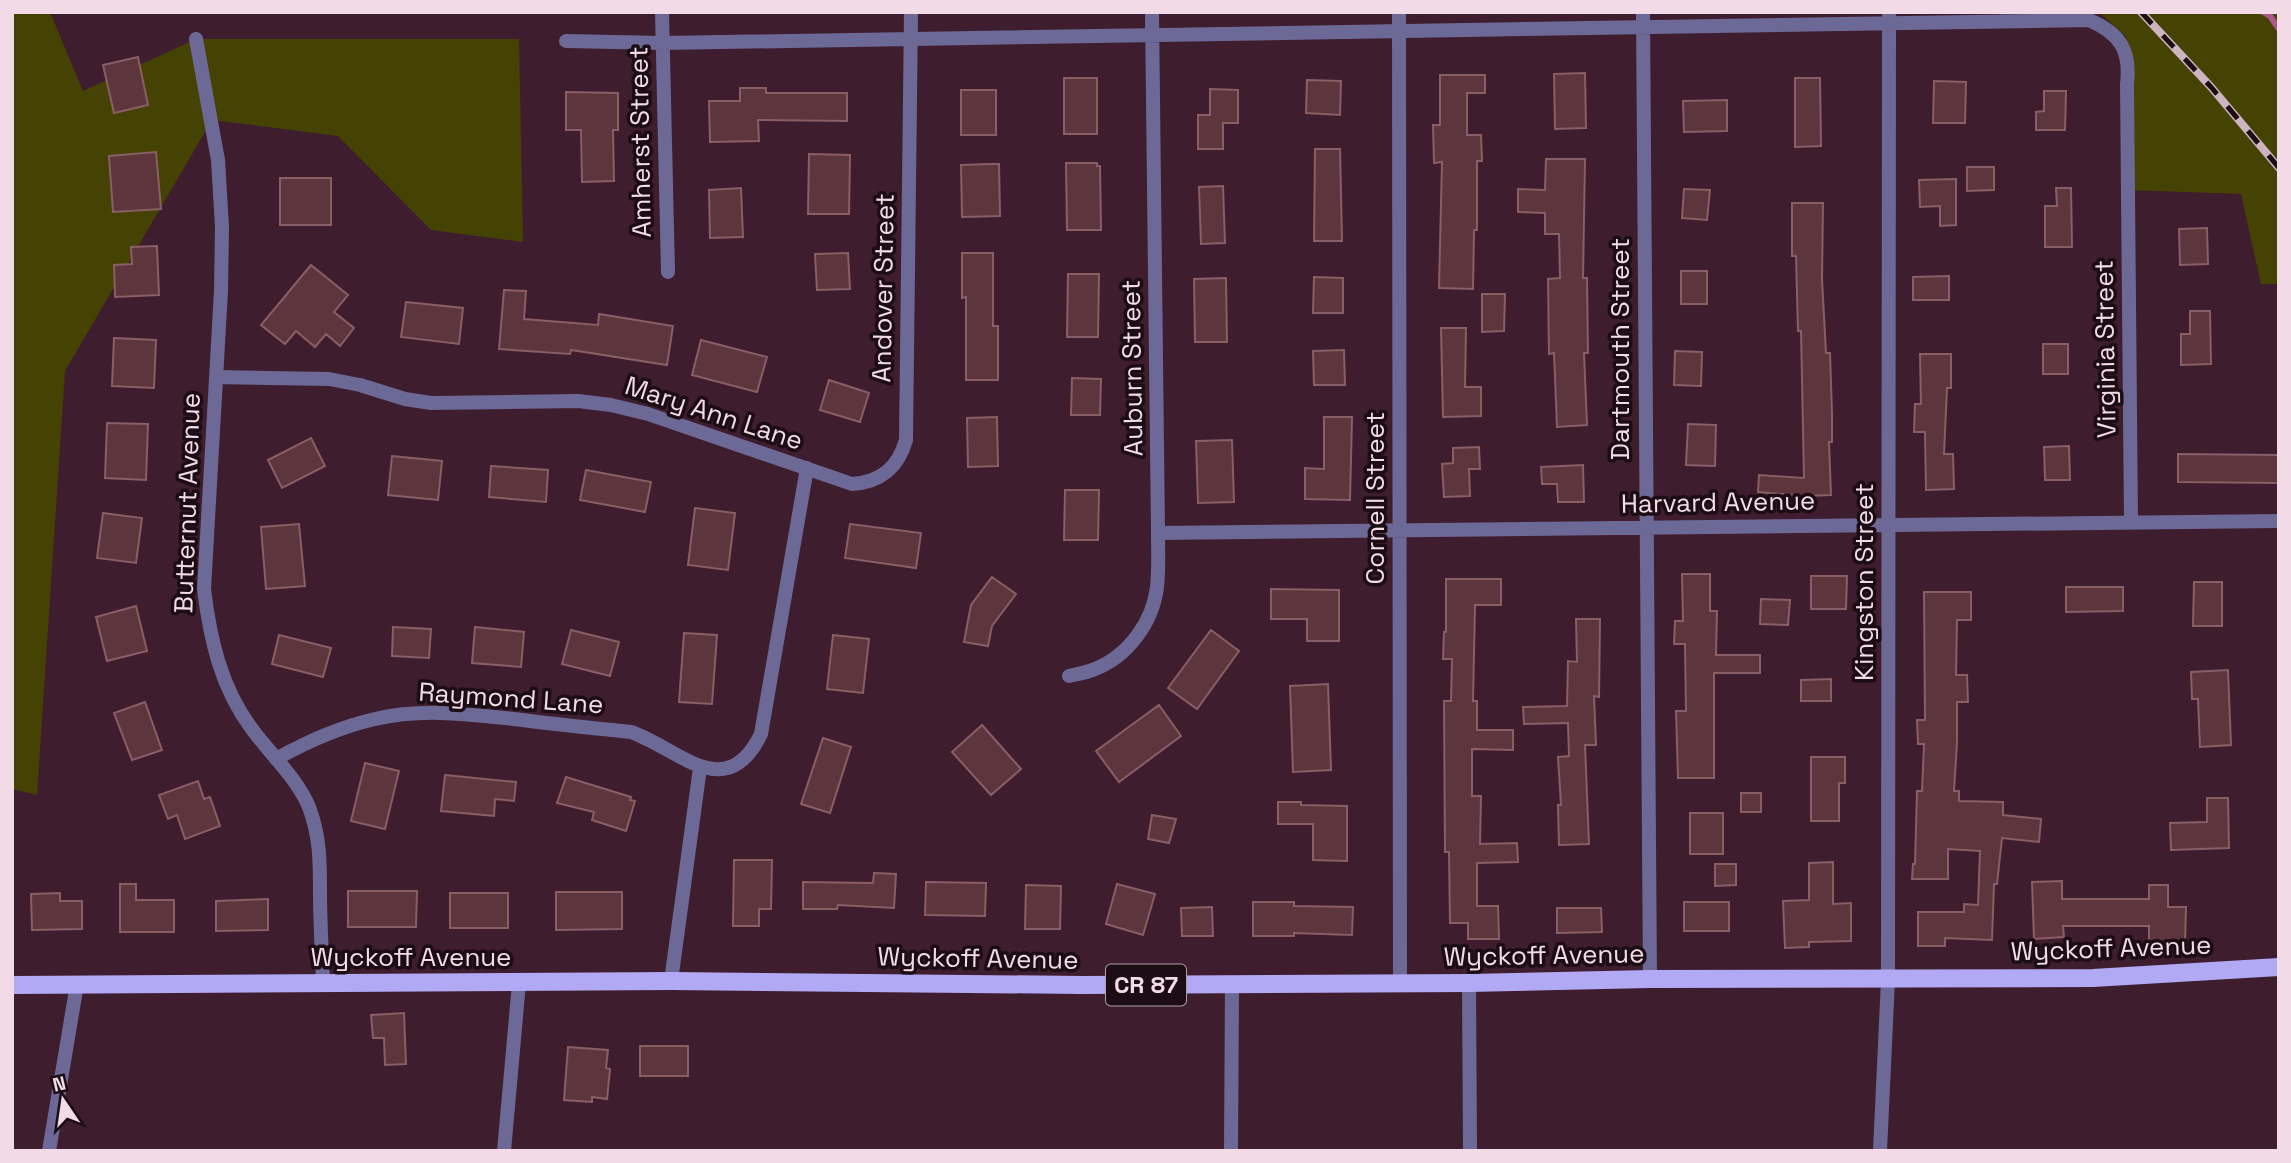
<svg xmlns="http://www.w3.org/2000/svg" width="2291" height="1163" font-family="'Space Grotesk',sans-serif">
<rect width="100%" height="100%" fill="#3e1d2e"/>
<path fill="#444304" d="M12,12H50L83,91L196,39H519L523,242L431,230L338,136L212,120L65,371L37,795L12,789Z
M2099,12H2279V284H2261L2241,194L2128,190L2126,37Z"/>
<g fill="none" stroke-linecap="round" stroke-linejoin="round">
<path stroke="#ab5789" stroke-width="6" d="M2263,12L2270,16L2279,29"/>
</g>
<path fill="#5d353c" stroke="#895e65" stroke-width="2" d="M138,57L148,105L114,113L103,65Z
M1585,73L1586,128L1555,129L1554,74Z
M1440,75H1485V93H1467V135H1481L1482,161H1477V230H1474L1473,289L1439,288L1442,162L1434,163L1433,125H1440Z
M1064,78H1097V134H1064Z
M1795,78H1820L1821,146L1795,147Z
M1307,80L1341,81L1340,115L1306,113Z
M1934,81L1966,82L1965,123H1933Z
M740,88H766V93H847V121L758,120L759,141L710,142L709,101H740Z
M1210,89L1238,90V123H1223V149H1198V115H1210Z
M961,90H996V135H961Z
M2044,91H2066L2065,130H2036V112L2044,111Z
M566,92L618,93V130H613L614,181L582,182L581,130H566Z
M1727,100V131L1684,132L1683,101Z
M1315,149H1340L1342,241H1314Z
M156,152L161,209L113,212L109,156Z
M809,154L850,155L849,214H808Z
M1546,159H1585L1583,278H1587L1588,353H1584L1587,425L1557,427L1554,353L1549,354L1548,279L1560,278L1559,234H1545V213L1518,212V189L1545,190Z
M1066,163H1097V166H1100L1101,230H1067Z
M989,164H999L1000,216L962,217L961,165Z
M1967,167H1994V190L1967,191Z
M280,178H331V225H280Z
M1956,179V225L1940,226V206L1920,207L1919,180Z
M1223,186L1225,243L1201,244L1199,187Z
M741,188L743,237L710,238L709,190Z
M2056,188H2071L2072,247H2045V206H2057Z
M1684,189L1710,190L1707,220L1682,218Z
M1792,203H1823L1822,279L1826,353H1830L1832,414V442H1829L1831,495L1804,496L1758,492L1759,475L1804,478L1801,331H1798L1796,256H1792Z
M2207,228L2208,264L2180,265L2179,229Z
M157,246L159,295L115,297L114,265L132,264L131,247Z
M848,253L850,289L817,290L815,254Z
M962,253H993V326H998V380H966V297L962,298Z
M311,265L348,295L334,312L354,328L340,346L326,334L315,347L296,331L285,344L261,325Z
M1681,271H1707V304H1681Z
M1068,274H1099L1098,337H1067Z
M1949,276V300H1913V277Z
M1314,277L1343,278V313H1313Z
M1226,278L1227,342H1195L1194,279Z
M504,290L526,291L524,319L598,325L599,314L673,326L667,365L571,350L570,354L499,349Z
M1482,294H1505L1504,331L1482,332Z
M406,302L463,308L459,344L401,337Z
M2190,311H2210L2211,364L2181,365V334H2190Z
M1441,328H1466L1465,387H1481V416L1443,417Z
M114,338L156,340L154,388L112,386Z
M701,340L767,357L757,392L692,375Z
M2043,344H2068V374H2043Z
M1344,350L1345,385H1314L1313,351Z
M1675,351L1702,352L1701,386L1674,385Z
M1920,354H1951V388H1947L1944,454H1953L1954,489L1926,490L1925,432H1914L1915,404H1921Z
M1072,378L1101,379L1100,415H1071Z
M829,380L869,393L860,422L820,410Z
M997,417L998,466L968,467L967,418Z
M1324,417H1352L1350,500L1305,499V468L1324,469Z
M107,423L148,424L146,480L105,478Z
M1688,424L1716,425L1715,466L1686,465Z
M311,438L325,466L282,488L268,460Z
M1232,440L1234,502L1198,503L1196,441Z
M2069,446L2070,480H2045L2044,447Z
M1479,447L1480,469H1469L1470,496L1444,497L1442,464L1453,463V448Z
M2178,454L2279,455V483L2178,482Z
M392,456L442,461L438,500L388,495Z
M1583,465L1584,502H1558L1557,484H1542L1541,467Z
M491,466L548,470L546,502L489,497Z
M586,470L651,482L645,512L580,500Z
M1065,490H1099L1098,540H1064Z
M695,508L735,513L728,570L688,565Z
M103,513L142,518L136,563L97,558Z
M299,524L305,586L266,589L261,527Z
M850,524L921,533L916,568L845,558Z
M1682,574H1710V611H1717L1716,655H1760V673H1714V778H1678L1676,711H1686L1685,644H1674L1675,621H1683Z
M1811,576H1847L1846,609H1811Z
M992,577L1016,594L992,626L988,646L964,642L971,605Z
M1446,579H1501V605H1475L1473,701H1477V730H1513V750L1472,749V796H1481L1480,844L1517,843L1518,862L1477,863V906H1498L1499,939H1468V923H1450L1449,852H1445L1444,701H1451L1452,659H1443L1444,632H1446Z
M2194,582H2222V626H2193Z
M2066,587H2123V611L2066,612Z
M1271,589L1339,590V641H1307V619H1271Z
M1924,592H1971V620H1957L1956,675H1967L1968,702H1957V743L1954,791H1959V801L2003,802V815L2041,819L2039,842L2002,838L1997,884H1994L1992,940L1945,938V946H1918V912H1964V904L1978,905L1980,851L1948,849V879H1912L1913,864H1915L1917,791H1922L1924,744H1918L1917,720H1925Z
M1761,599L1790,600L1788,625L1760,624Z
M136,606L147,651L107,661L96,617Z
M1576,619H1600L1599,697L1594,696L1596,745H1585L1589,844L1559,845L1558,805H1561L1558,757L1569,756L1568,723L1524,724L1523,707L1567,706L1568,661L1577,662Z
M393,627L431,629L429,658L392,656Z
M475,627L524,632L521,667L472,663Z
M571,630L619,642L610,676L562,664Z
M1211,630L1239,651L1197,709L1168,688Z
M684,633L717,635L712,704L679,702Z
M279,635L331,648L323,677L272,664Z
M833,635L869,639L863,693L827,689Z
M2228,670L2231,745L2200,747L2198,699H2192L2191,672Z
M1831,679V701H1801V680Z
M1328,684L1331,770L1293,772L1290,686Z
M145,702L162,750L132,760L114,713Z
M1159,705L1181,736L1119,782L1096,751Z
M982,725L1021,769L991,795L952,752Z
M823,738L851,747L830,813L801,804Z
M1811,757H1845V783H1839V821H1811Z
M365,763L399,771L385,829L351,821Z
M445,775L516,782L514,801L495,799L494,816L441,811Z
M566,777L631,797L630,800L635,801L626,831L592,820L594,812L557,803Z
M198,781L204,799L210,797L220,826L185,839L177,815L168,819L159,795Z
M1741,793H1761V812H1741Z
M2207,798H2228L2229,848L2171,850L2170,823L2207,822Z
M1278,802H1301V805L1347,806V861L1313,860V824H1278Z
M1690,813H1723V854H1690Z
M1152,815L1176,819L1169,843L1148,839Z
M734,860H772L771,909H759V926H733Z
M1833,862V904L1851,903V941L1809,942V947L1785,948L1783,901L1809,900V863Z
M1715,864H1736V885L1715,886Z
M874,873L896,874L894,908L838,905L837,909H803V882L873,883Z
M2062,881V899H2149V885H2168V907H2186L2185,943L2149,942V926H2063L2064,937L2034,939L2032,882Z
M926,882L986,883L985,916L925,915Z
M120,884H136V900H174V932H120Z
M1117,884L1155,894L1143,935L1106,924Z
M1026,885L1061,886L1060,929H1025Z
M348,891H417L416,927H348Z
M556,892H622V929L556,930Z
M60,893V901H82V929L32,930L31,894Z
M450,893H508V928H450Z
M268,899V930L216,931V901Z
M1253,902H1294V906L1353,907L1352,935L1294,933V936H1253Z
M1684,902H1729V931H1684Z
M1212,907L1213,936H1182L1181,908Z
M1557,908H1601L1602,932L1557,933Z
M404,1013L406,1064L385,1065L384,1038H373L371,1015Z
M640,1046H688V1076H640Z
M568,1047L608,1050L606,1068L610,1069L607,1099L592,1097V1102L564,1100Z"/>
<g fill="none" stroke-linecap="round" stroke-linejoin="round">
<path stroke="#6d6996" stroke-width="14" d="M662,12L668,272
M1399,12L1400,983
M1643,12L1650,979
M196,39L218,160L222,227L221,291L204,589C210,639 221,688 252,729C271,755 296,777 309,807C320,836 320,862 320,892C320,922 322,953 323,983
M566,41L663,43L2089,20C2120,33 2131,51 2127,84L2131,522
M216,377L329,379L360,385L405,399L431,403L578,401L611,405L648,414L852,484C881,482 898,468 906,440L911,12
M1158,533L2279,521
M1069,676C1077,674 1086,673 1095,669C1128,656 1153,622 1157,587C1159,569 1158,551 1158,533L1152,12
M276,759C308,741 340,727 375,719C422,708 467,714 514,719C553,724 592,728 631,732C678,748 726,806 761,734L807,468
M671,981L700,768
M1469,983L1470,1151
M49,1151L77,984
M504,1151L519,983
M1231,1151L1232,984
M1880,1151L1888,980L1889,15"/>
<path stroke="#b2a9f5" stroke-width="18" d="M12,985L671,981L1081,985L1469,983L1650,979L2093,978L2279,967"/>
<defs>
<path id="rail" d="M2141,12L2211,87L2279,168"/>
</defs>
<use href="#rail" stroke="#cdb4c0" stroke-width="8"/>
<use href="#rail" stroke="#1c0d15" stroke-width="5" stroke-dasharray="16" stroke-linecap="butt"/>
</g>
<g text-anchor="middle" stroke-width="7" stroke-linejoin="round" paint-order="stroke">
<rect fill="#1c0d15" stroke="#b29da7" stroke-width="2" x="1106" y="964.5" width="80" height="41" rx="5"/>
<g font-size="24" font-weight="bold" fill="#f2dbe6">
<text x="1146" y="993">CR 87</text>
</g>
<g font-size="26" fill="#f2dbe6" stroke="#1c0d15">
<text transform="translate(640 142) rotate(-91)" y="9">Amherst Street</text>
<text transform="translate(883 288) rotate(-89)" y="9">Andover Street</text>
<text transform="translate(1620 349) rotate(-90)" y="9">Dartmouth Street</text>
<text transform="translate(2105 349) rotate(-91)" y="9">Virginia Street</text>
<text transform="translate(1132 368) rotate(-91)" y="9">Auburn Street</text>
<text transform="translate(714 413) rotate(18)" y="9">Mary Ann Lane</text>
<text transform="translate(1375 498) rotate(-90)" y="9">Cornell Street</text>
<text transform="translate(1718 502) rotate(-1)" y="9">Harvard Avenue</text>
<text transform="translate(187 503) rotate(-88)" y="9">Butternut Avenue</text>
<text transform="translate(1864 582) rotate(-90)" y="9">Kingston Street</text>
<text transform="translate(511 698) rotate(4)" y="9">Raymond Lane</text>
<text transform="translate(2111 948) rotate(-2)" y="9">Wyckoff Avenue</text>
<text transform="translate(1544 955) rotate(-1)" y="9">Wyckoff Avenue</text>
<text x="411" y="966">Wyckoff Avenue</text>
<text transform="translate(978 958) rotate(1)" y="9">Wyckoff Avenue</text>
</g>
</g>
<rect width="2291" height="1163" fill="none" stroke="#f2dbe6" stroke-width="28"/>
<g transform="translate(63 1100) rotate(347)" stroke="#1c0d15" stroke-width="5" paint-order="stroke">
<path d="M0-5L12 26L0 18L-12 26Z" fill="#f2dbe6"/>
<text y="-10" font-size="19" font-weight="bold" text-anchor="middle" fill="#f2dbe6">N</text>
</g>
</svg>
